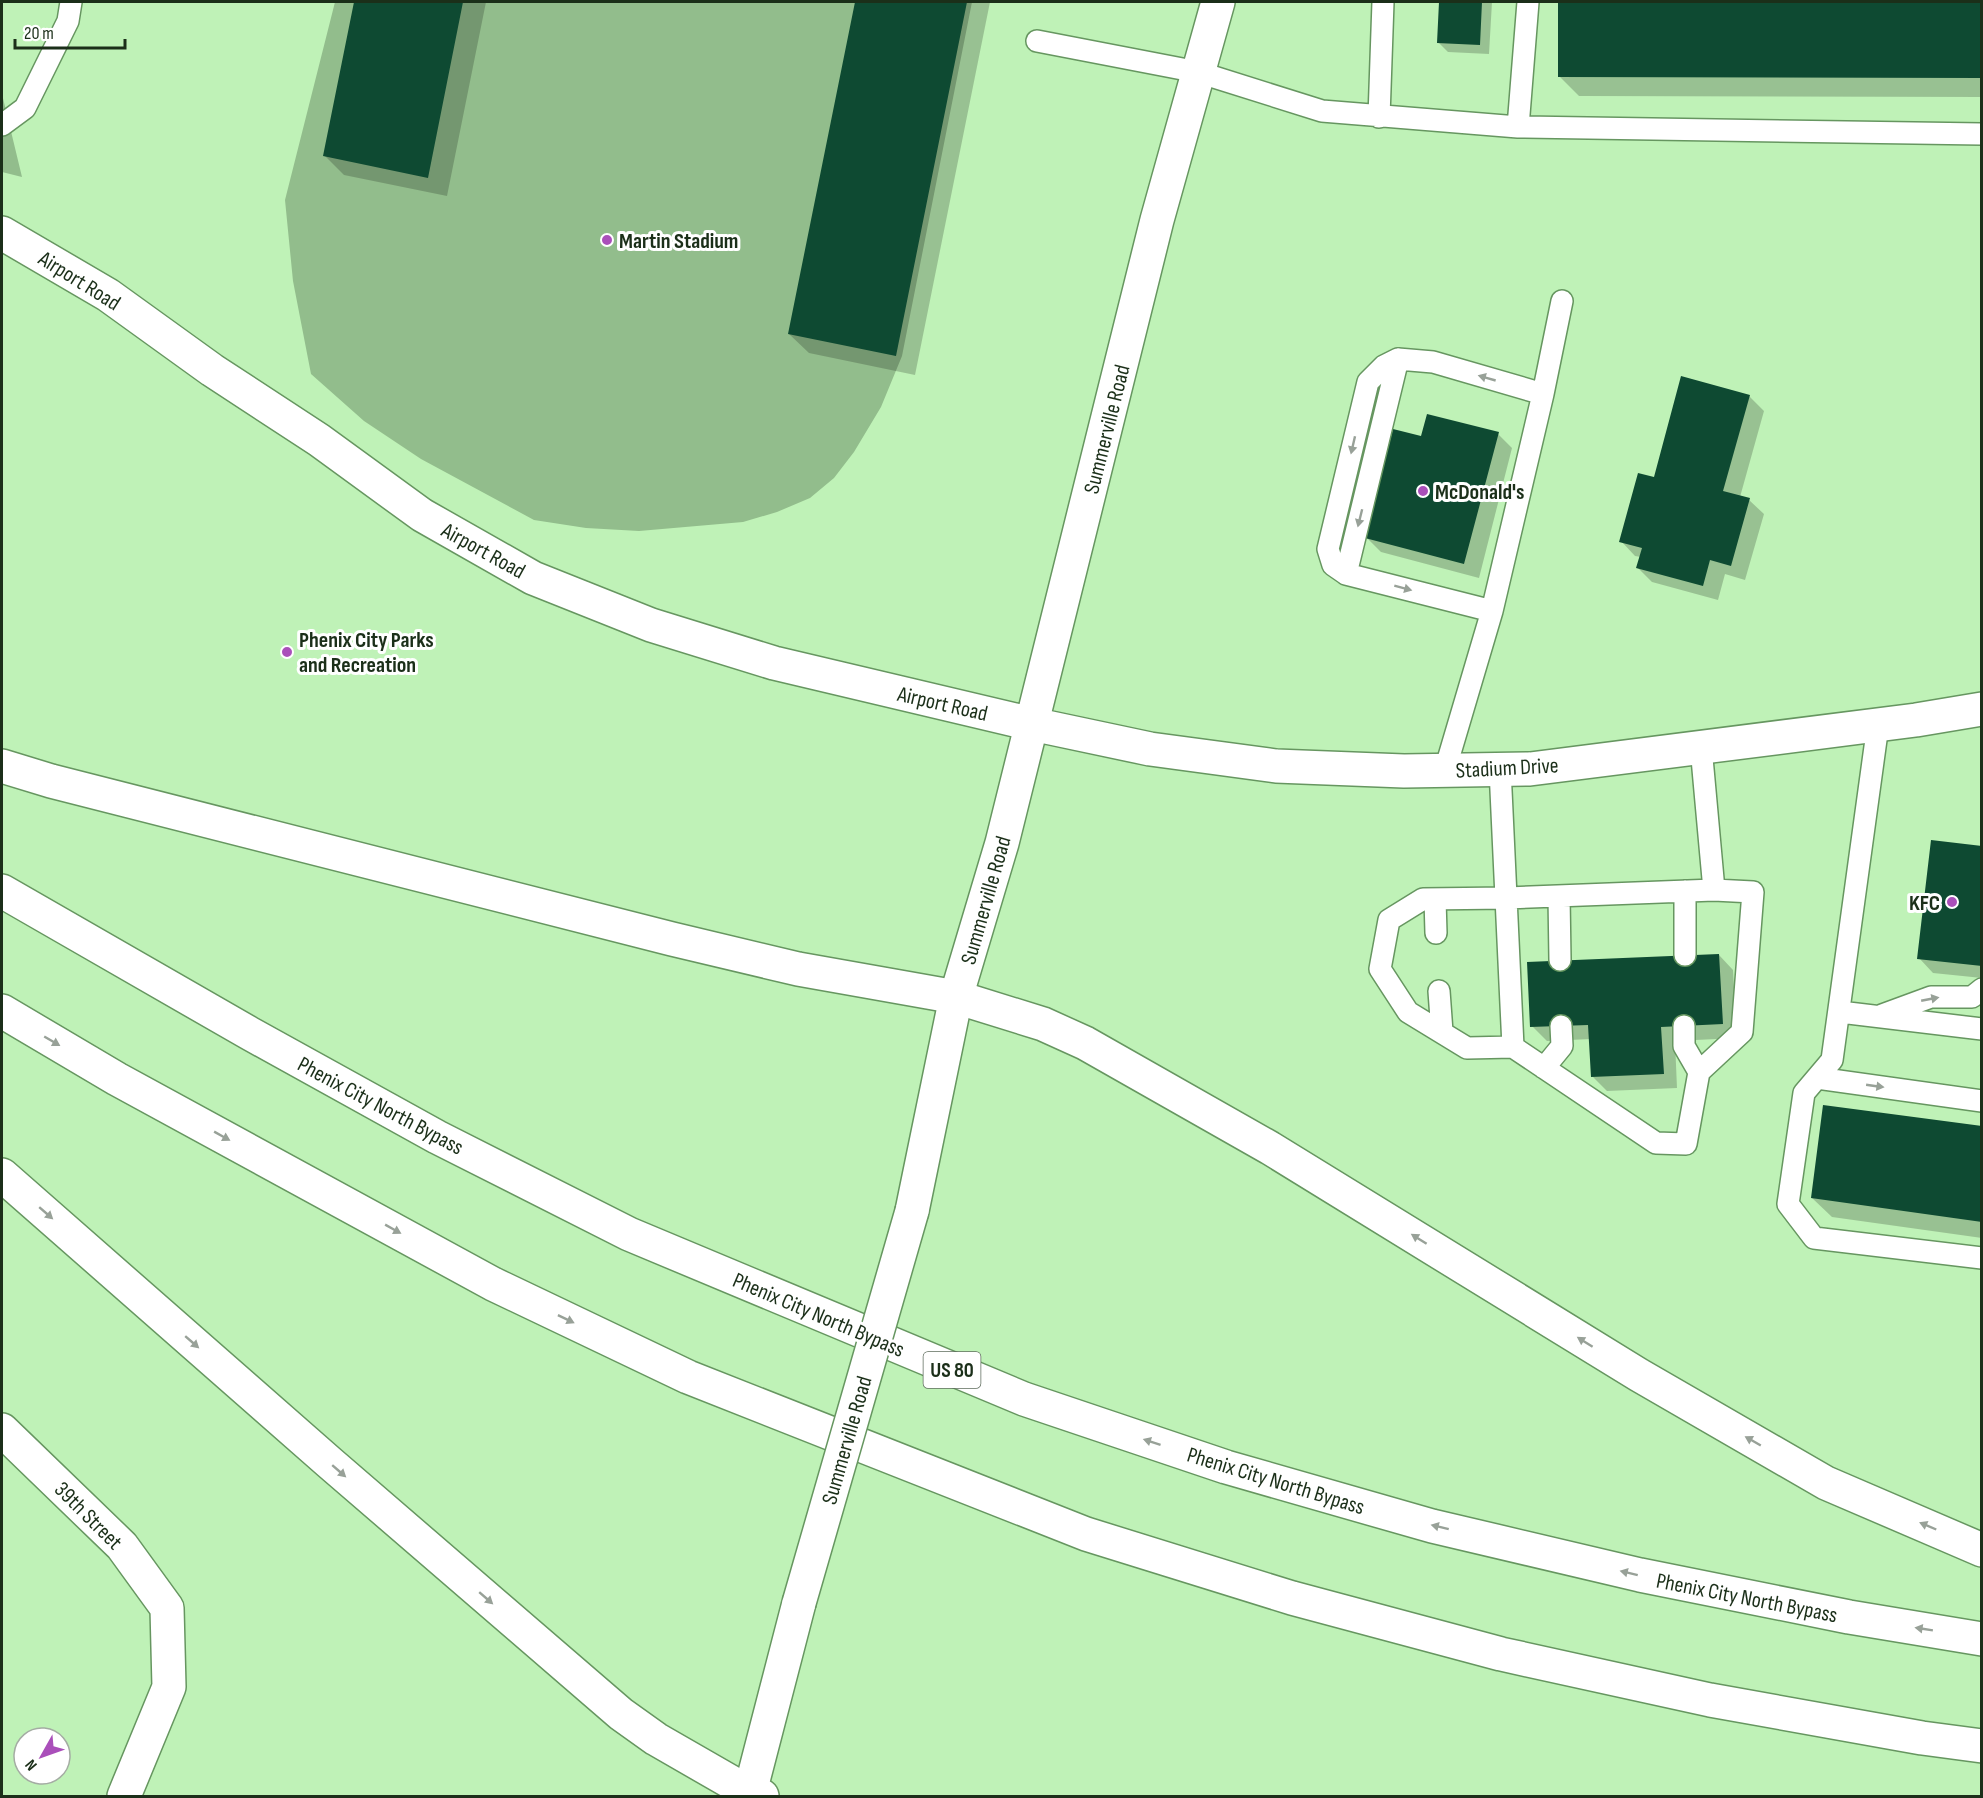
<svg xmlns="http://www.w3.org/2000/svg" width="1983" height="1798" font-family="'Sofia Sans Condensed',sans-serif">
<rect width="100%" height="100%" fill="#bff2b7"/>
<path fill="#92bd8c" d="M335,2H972L902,356L881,407L854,452L834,478L810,498L777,512L743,522L639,531L586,528L534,520L421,459L364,421L311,374L293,281L285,200Z
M2,94L22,177L2,172Z"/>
<path fill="#0003" d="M355,2H486L447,196L344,175L325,156Z
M857,2H990L915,375L809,353L789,334Z
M1441,2H1492L1489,54L1448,52L1438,42Z
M1559,2H1982V97L1579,96L1559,76Z
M1749,396L1764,411L1740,497L1749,500L1764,514L1745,580L1725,574L1718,600L1652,582L1638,568L1641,557L1635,556L1621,541L1655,479Z
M1498,434L1512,448L1479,578L1381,552L1367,538L1423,438Z
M1982,847V978L1933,973L1919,958Z
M1719,955L1733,970L1737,1038L1675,1041L1677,1088L1607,1091L1593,1077L1591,1039L1547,1041L1532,1026Z
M1982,1127V1238L1832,1217L1812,1198Z"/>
<path fill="#0e4a32" d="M354,2H463L428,178L323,156Z
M855,2H967L896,356L788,334Z
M1439,2H1482L1480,45L1437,43Z
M1558,2H1982V78L1558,77Z
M1681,376L1750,395L1723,491L1750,498L1731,566L1710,560L1703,586L1636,568L1642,548L1619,542L1638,473L1654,477Z
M1427,414L1499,432L1464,564L1365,538L1393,429L1421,436Z
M1931,840L1982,846V966L1917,959Z
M1719,954L1723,1024L1661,1027L1664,1074L1591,1077L1588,1025L1530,1027L1527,962Z
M1823,1105L1982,1126V1222L1811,1198Z"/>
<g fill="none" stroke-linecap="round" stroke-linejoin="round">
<defs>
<path id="lane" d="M1037,41L1198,72L1322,111L1518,127L1982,134
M1379,117L1383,2
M2,125L25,108L68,21L71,2
M1518,127L1528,2
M1346,574L1398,359
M1492,611L1346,574L1333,565L1328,549L1368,382L1384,366L1398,359L1433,362L1543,394
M1878,725L1832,1060L1804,1093L1788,1204L1814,1238L1982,1258
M1500,769L1513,1047L1656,1143L1686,1144L1699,1072L1742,1032L1753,892L1714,890L1701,747
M1445,770L1492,611L1543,394L1562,301
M1559,896L1560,960
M1435,899L1436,933
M1685,955V891
M1439,991L1442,1032
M1840,1012L1982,1029
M1882,1015L1931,997H1972L1982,989
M1684,1026V1046L1699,1072
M1513,1047L1467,1048L1408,1012L1380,969L1389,920L1423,899L1507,898L1714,890
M1544,1068L1562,1046L1561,1026
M1817,1078L1982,1101"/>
<path id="street" d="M2,1430L122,1546L167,1608L169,1687L124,1796"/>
<path id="secondary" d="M2,233L108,295L212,370L319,440L422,515L533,578L651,625L774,663L1032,724L1150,749L1276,766L1404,771L1530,769L1916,720L1982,709
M912,1211L956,997L1002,843L1157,220L1218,2
M749,1796L799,1603"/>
<path id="highway" d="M2,766L51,781L672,939L798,969L956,997L1043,1024L1085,1043L1270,1148L1639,1375L1826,1483L1982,1550
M2,891L249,1033L437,1137L629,1234L1024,1399L1226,1467L1432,1526L1640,1575L1849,1617L1982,1639
M2,1011L117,1079L493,1284L688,1377L1086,1534L1292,1598L1501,1654L1710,1700L1922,1738L1982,1746
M2,1175L330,1463L621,1714L656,1739L750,1793L762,1796"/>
</defs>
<use href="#lane" stroke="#669660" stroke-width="24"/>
<use href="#street" stroke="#669660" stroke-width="36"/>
<use href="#secondary" stroke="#669660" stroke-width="36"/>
<use href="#highway" stroke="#669660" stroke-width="36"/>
<use href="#lane" stroke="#fff" stroke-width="21"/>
<use href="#street" stroke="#fff" stroke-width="33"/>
<use href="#secondary" stroke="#fff" stroke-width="33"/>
<use href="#highway" stroke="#fff" stroke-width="33"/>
<defs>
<path id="secondary-bridge" d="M799,1603L912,1211"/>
</defs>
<use href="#secondary-bridge" stroke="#669660" stroke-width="36" stroke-linecap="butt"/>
<use href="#secondary-bridge" stroke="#fff" stroke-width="33"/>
</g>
<defs><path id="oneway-solid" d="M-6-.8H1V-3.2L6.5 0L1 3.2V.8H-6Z" transform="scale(1.5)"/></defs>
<g fill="#98a198">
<use href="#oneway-solid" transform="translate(1487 378) rotate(-164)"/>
<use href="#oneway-solid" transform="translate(1353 445) rotate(103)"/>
<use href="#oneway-solid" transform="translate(1360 518) rotate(104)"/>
<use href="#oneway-solid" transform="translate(1403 588) rotate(15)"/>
<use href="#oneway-solid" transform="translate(1930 999) rotate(-11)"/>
<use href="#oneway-solid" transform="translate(52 1041) rotate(30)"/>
<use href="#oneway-solid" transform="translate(1875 1086) rotate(8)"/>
<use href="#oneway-solid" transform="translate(222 1136) rotate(29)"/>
<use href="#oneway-solid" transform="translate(46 1213) rotate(41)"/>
<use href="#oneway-solid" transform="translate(393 1229) rotate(29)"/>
<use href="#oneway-solid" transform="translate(1419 1239) rotate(-148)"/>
<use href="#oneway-solid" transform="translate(566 1319) rotate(26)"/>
<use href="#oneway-solid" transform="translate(192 1342) rotate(41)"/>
<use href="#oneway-solid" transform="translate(1585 1342) rotate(-148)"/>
<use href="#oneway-solid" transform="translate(1753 1441) rotate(-150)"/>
<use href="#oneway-solid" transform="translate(1152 1442) rotate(-162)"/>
<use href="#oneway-solid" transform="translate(339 1471) rotate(41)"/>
<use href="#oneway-solid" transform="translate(1928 1526) rotate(-157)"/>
<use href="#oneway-solid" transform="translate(1440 1527) rotate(-166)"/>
<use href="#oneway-solid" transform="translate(1629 1573) rotate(-166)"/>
<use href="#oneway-solid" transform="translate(486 1598) rotate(41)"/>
<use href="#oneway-solid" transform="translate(1924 1629) rotate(-171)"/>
</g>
<g fill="#aa4fba" stroke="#fff" stroke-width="2">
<circle cx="607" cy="240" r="6"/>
<circle cx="1423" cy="491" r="6"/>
<circle cx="287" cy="652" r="6"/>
<circle cx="1952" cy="902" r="6"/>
</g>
<g text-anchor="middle" stroke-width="6" stroke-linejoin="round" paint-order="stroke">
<rect fill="#fff" stroke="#5f6d5e" stroke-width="1.5" x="923.5" y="1352" width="57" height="36" rx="4.5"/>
<g font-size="21" font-weight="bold" fill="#1b2f19">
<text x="952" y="1377">US 80</text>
</g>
<g font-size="22" font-weight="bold" fill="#1b2f19" stroke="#fff" text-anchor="start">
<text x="619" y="248">Martin Stadium</text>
<text x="1435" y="499">McDonald's</text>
<text x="299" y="647">Phenix City Parks<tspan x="299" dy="25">and Recreation</tspan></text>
<text x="1940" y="910" text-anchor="end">KFC</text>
</g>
<g font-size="22" fill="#1b2f19" stroke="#fff">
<text transform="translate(80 280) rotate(32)" y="8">Airport Road</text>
<text transform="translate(1106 429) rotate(-76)" y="8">Summerville Road</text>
<text transform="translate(484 550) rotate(29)" y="8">Airport Road</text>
<text transform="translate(943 703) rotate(13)" y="8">Airport Road</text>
<text transform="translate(1507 767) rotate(-3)" y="8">Stadium Drive</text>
<text transform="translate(985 900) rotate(-74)" y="8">Summerville Road</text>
<text transform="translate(381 1105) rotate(28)" y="8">Phenix City North Bypass</text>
<text transform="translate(819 1314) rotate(23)" y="8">Phenix City North Bypass</text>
<text transform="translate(846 1440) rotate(-74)" y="8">Summerville Road</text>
<text transform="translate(1276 1480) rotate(17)" y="8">Phenix City North Bypass</text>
<text transform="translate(89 1515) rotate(45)" y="8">39th Street</text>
<text transform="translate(1747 1597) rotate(11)" y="8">Phenix City North Bypass</text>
</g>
</g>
<rect width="1983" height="1798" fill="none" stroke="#1b2f19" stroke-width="6"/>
<g transform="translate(42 1756) rotate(230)"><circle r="28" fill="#ffffff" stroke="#a4aca3" stroke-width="1.5"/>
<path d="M0-4.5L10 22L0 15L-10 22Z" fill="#aa4fba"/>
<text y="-9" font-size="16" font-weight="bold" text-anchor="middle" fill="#1b2f19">N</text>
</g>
<path d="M15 39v9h110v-9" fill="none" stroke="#1b2f19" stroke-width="3"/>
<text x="24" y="39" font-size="18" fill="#1b2f19" stroke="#ffffff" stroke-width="4.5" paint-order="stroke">20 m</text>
</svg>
